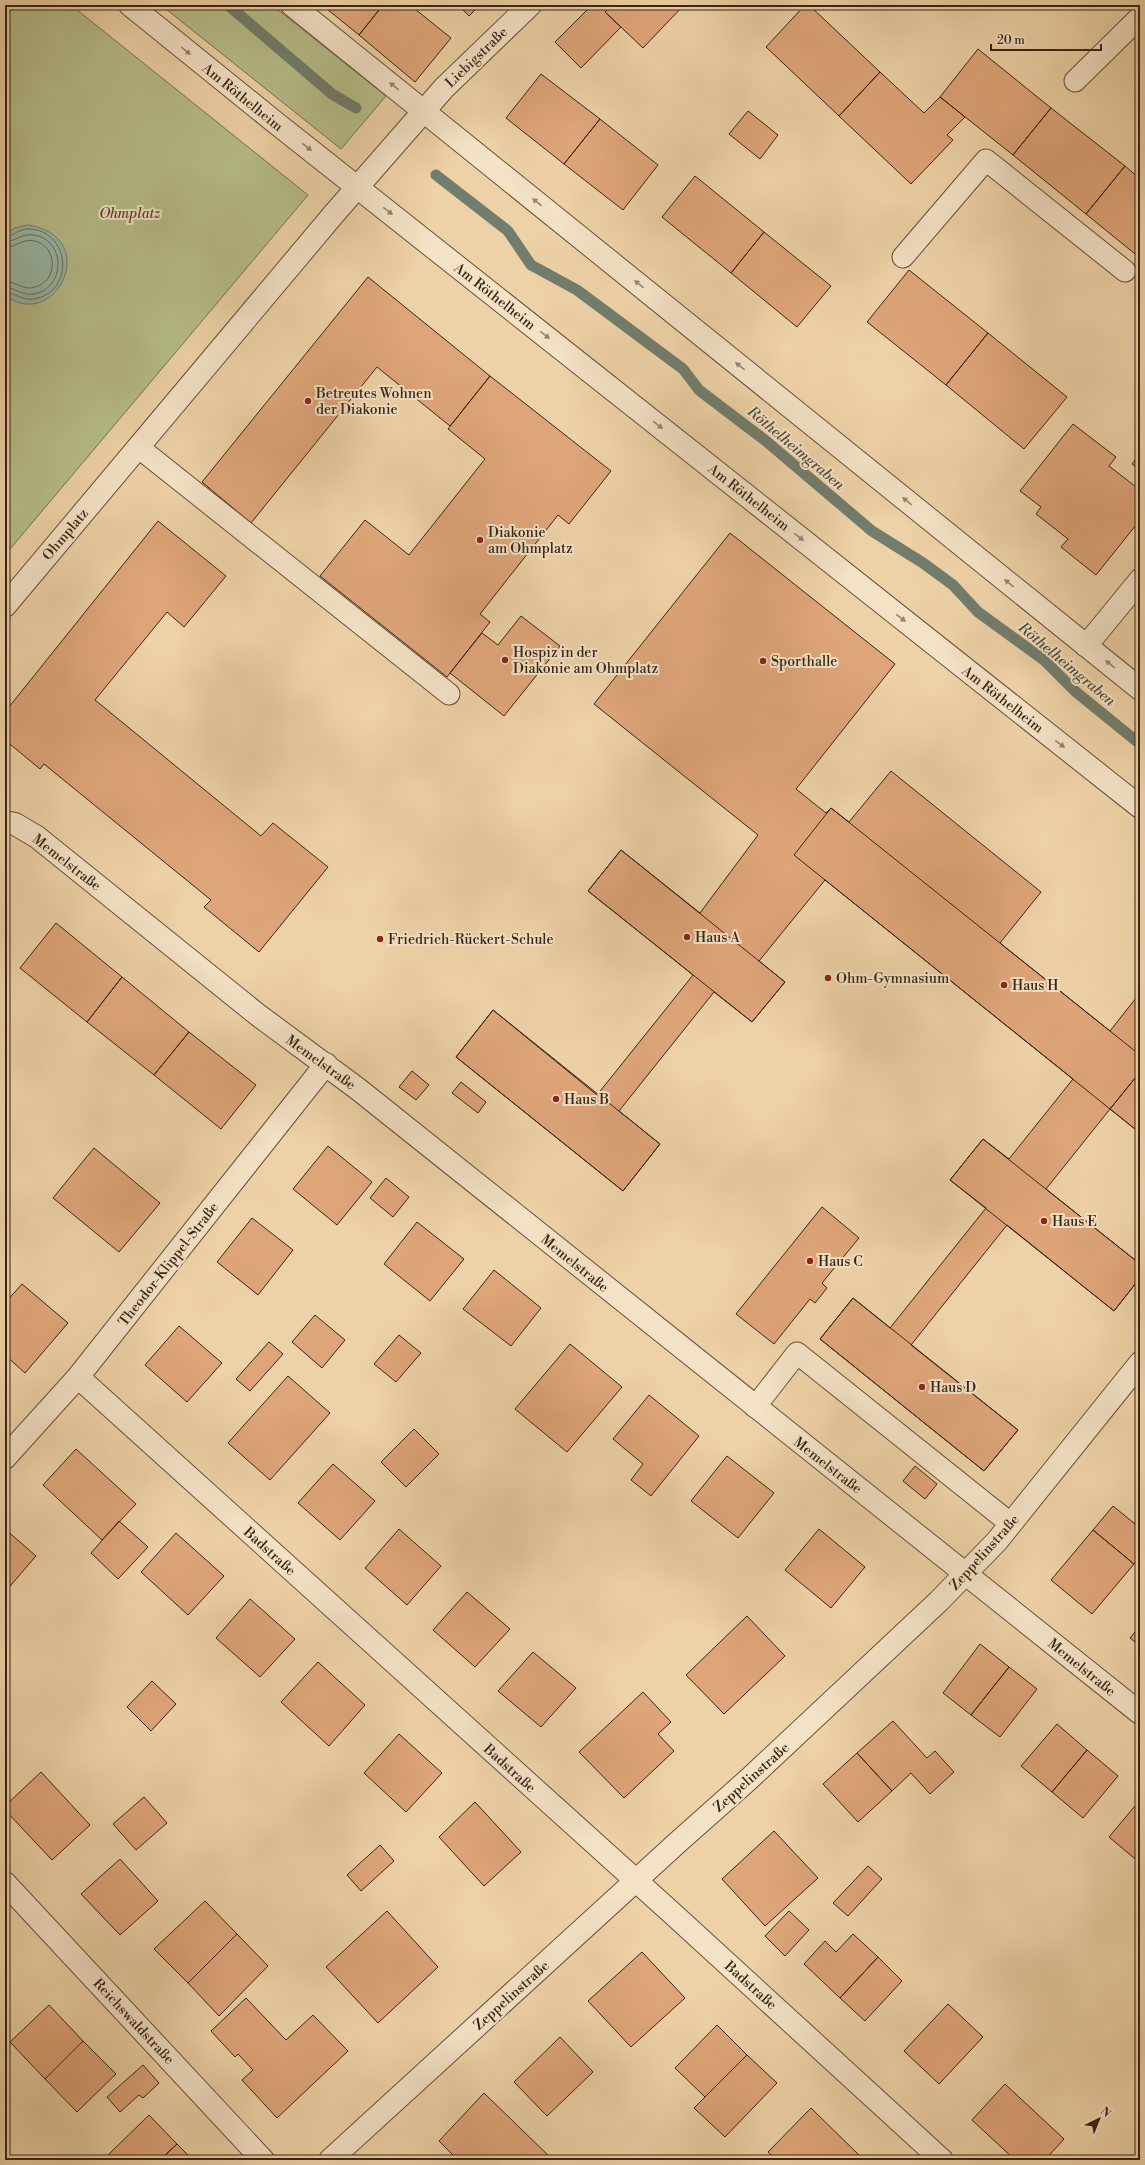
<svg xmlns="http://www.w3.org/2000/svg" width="1145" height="2165" font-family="'Libre Bodoni',serif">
<rect width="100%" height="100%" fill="#eed2a7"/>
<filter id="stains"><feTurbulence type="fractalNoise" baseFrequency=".005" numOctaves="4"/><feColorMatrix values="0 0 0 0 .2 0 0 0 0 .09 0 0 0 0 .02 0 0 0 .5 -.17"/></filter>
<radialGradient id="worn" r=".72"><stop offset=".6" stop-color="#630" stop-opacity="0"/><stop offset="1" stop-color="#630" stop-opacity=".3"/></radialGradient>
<path fill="#b6bd89" stroke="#77704f" d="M5,5H71L308,195L5,555Z
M161,5H272L386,96L341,149Z"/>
<path fill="#99b8a7" stroke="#727d6d" d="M28,225C104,237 54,334 5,295V234L15,228Z"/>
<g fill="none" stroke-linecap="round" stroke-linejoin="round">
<path stroke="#686e5e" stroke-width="1" d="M5,237C13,236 19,229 28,229C70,229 76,292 34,299C23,301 15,293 5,292
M5,242C16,241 22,233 34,235C66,240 66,288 34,294C23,296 15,288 5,287
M5,248C16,247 23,238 35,241C58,247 58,281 35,287C24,291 16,282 5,281"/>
<path stroke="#727d6d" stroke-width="11" d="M228,5L332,94L356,108
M436,175L508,231L531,265L577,290L683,369L699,390L766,441L872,531L923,563L953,585L978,612L1044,660L1076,692L1140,744"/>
</g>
<path fill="#dfa57a" stroke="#382415" d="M322,5H383L359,35Z
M383,5H410L451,38L415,82L359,35Z
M458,5H480L469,16Z
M592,5H604L608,9L605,12L621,27L581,68L555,42Z
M612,5H684L643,48L605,12Z
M805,5H809L880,72L839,116L766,47Z
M978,49L1051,108L1013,155L940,97Z
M880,72L924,113L940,97L965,117L947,135L953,140L911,184L839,116Z
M541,74L600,119L564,164L506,118Z
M1051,108L1125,166L1086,214L1013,155Z
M748,111L778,135L760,159L729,134Z
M600,119L658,165L623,210L564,164Z
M1125,166L1140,179V258L1086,214Z
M695,176L764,232L731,273L662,217Z
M764,232L831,286L797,327L731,273Z
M909,270L988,333L946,385L867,322Z
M368,277L490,376L450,426L377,367L251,523L202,482Z
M988,333L1067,397L1024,449L946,385Z
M490,376L611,471L569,524L558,515L480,614L490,622L447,677L320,576L365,520L409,555L485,459L448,429Z
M1073,424L1116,457L1109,466L1140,490V520L1096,575L1061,547L1068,539L1036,514L1041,507L1020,491Z
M1140,454V470L1132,464Z
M158,521L226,576L184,627L167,612L95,700L261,836L273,823L328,867L259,952L204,907L211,900L44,764L40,769L5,740V712Z
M730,533L895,664L796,789L826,813L831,808L849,822L891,771L1041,892L1000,943L1110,1031L1140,993V1133L1110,1109L1046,1189L1140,1264V1278L1114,1311L1007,1225L911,1345L1018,1430L984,1471L820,1339L853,1298L890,1328L986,1208L950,1180L983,1139L1009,1159L1073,1079L825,880L759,961L785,982L752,1022L714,992L619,1111L660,1144L623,1191L456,1057L493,1010L597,1095L693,975L588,891L621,850L700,913L758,835L594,704Z
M521,616L560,646L504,716L450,673L482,633L498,645Z
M831,808L1140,1055V1072L1110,1109L794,855Z
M621,850L785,982L752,1022L588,891Z
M56,923L122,977L87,1022L20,968Z
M122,977L189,1032L154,1075L87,1022Z
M493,1010L660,1144L623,1191L456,1057Z
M189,1032L256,1085L221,1129L154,1075Z
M412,1071L429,1085L416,1100L399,1087Z
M1140,1072V1133L1110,1109Z
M461,1082L486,1102L478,1113L452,1093Z
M983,1139L1140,1264V1278L1114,1311L950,1180Z
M328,1146L372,1182L337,1225L293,1189Z
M94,1148L160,1203L119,1252L53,1198Z
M386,1178L409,1197L393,1217L370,1198Z
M822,1207L859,1238L822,1283L827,1288L815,1303L810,1299L774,1344L736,1314Z
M252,1218L293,1250L258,1295L217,1262Z
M417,1222L464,1259L430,1301L384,1264Z
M494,1270L541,1308L511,1346L463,1309Z
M22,1284L68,1323L25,1373L5,1355V1303Z
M853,1298L1018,1430L984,1471L820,1339Z
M315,1315L345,1340L322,1368L292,1342Z
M179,1326L222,1363L187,1402L145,1365Z
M399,1335L421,1353L396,1382L374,1364Z
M269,1342L283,1354L250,1391L236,1379Z
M570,1344L622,1387L567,1452L515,1409Z
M288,1376L330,1413L270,1480L228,1443Z
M649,1395L699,1436L651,1496L631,1480L643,1464L613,1439Z
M414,1429L439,1454L406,1487L381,1462Z
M76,1449L136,1504L102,1540L43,1485Z
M727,1456L774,1493L738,1538L691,1501Z
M333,1464L375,1501L340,1540L298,1503Z
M915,1466L937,1484L925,1499L903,1481Z
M1113,1506L1140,1528V1557L1134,1564L1093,1530Z
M119,1521L148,1547L118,1579L91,1553Z
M5,1529L36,1556L5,1592Z
M399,1529L441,1566L407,1605L365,1568Z
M819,1529L865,1567L831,1608L785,1570Z
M1093,1530L1134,1564L1092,1614L1051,1580Z
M176,1533L224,1576L188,1615L141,1572Z
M467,1592L510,1629L475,1667L433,1630Z
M250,1599L295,1639L260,1677L216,1638Z
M747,1616L785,1656L724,1714L686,1675Z
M1140,1626V1646L1130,1638Z
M980,1644L1009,1667L971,1715L943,1693Z
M533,1652L576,1688L541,1727L498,1691Z
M318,1662L365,1705L329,1746L281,1702Z
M1009,1667L1037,1689L1000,1737L971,1715Z
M152,1681L176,1704L151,1731L127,1707Z
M643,1692L671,1722L658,1734L674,1751L624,1798L579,1752Z
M893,1721L927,1758L935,1751L954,1772L930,1794L911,1773L892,1791L857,1753Z
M1057,1724L1087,1750L1052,1792L1021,1766Z
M399,1734L442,1773L406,1812L364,1773Z
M1087,1750L1118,1776L1083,1818L1052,1792Z
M857,1753L892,1791L858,1822L823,1784Z
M41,1772L90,1825L52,1860L5,1810V1806Z
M144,1797L167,1823L136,1850L113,1824Z
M1140,1800V1863L1109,1837Z
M475,1802L521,1852L484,1886L439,1837Z
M774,1831L818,1878L765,1926L722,1879Z
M380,1845L394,1861L361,1891L347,1875Z
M120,1859L158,1901L120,1935L81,1894Z
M868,1866L882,1879L848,1916L833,1903Z
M205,1901L237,1934L188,1983L154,1949Z
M387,1911L438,1967L378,2023L326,1967Z
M789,1911L809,1930L785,1956L765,1936Z
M237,1934L268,1966L219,2016L188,1983Z
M853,1934L878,1957L840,1998L804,1964L825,1941L836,1952Z
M642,1952L685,1998L631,2047L588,2001Z
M878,1957L902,1981L865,2021L840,1998Z
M246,1998L286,2040L313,2015L348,2051L277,2118L242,2080L253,2070L238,2054L235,2057L211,2031Z
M948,2004L983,2037L939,2084L904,2051Z
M49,2005L83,2041L45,2079L10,2042Z
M717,2025L747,2055L705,2097L675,2068Z
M560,2037L593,2072L547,2116L514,2082Z
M83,2041L116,2074L77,2112L45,2079Z
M747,2055L777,2083L725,2137L694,2108Z
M143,2065L159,2083L143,2098L139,2095L120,2112L107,2097Z
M1005,2084L1064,2139L1045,2160H1015L972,2120Z
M484,2093L553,2160H458L439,2141Z
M811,2108L861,2157L858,2160H776L768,2152Z
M149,2115L177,2144L160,2160H111L107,2156Z
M177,2144L193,2160H160Z"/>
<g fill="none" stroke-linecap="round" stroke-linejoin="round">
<defs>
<path id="service" d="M1075,81L1140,17
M903,257L986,160L1125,271
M138,447L449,694
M755,1407L797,1353L1011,1524"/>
<path id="minor" d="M130,5L276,123L1140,807
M292,5L1140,689
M5,606L333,215L444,88L530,5
M1086,646L1140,580
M5,822L15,824L37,837L258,1015L358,1089L1140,1713
M78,1377L673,1914L942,2160
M5,1458L78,1377L326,1064
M5,1883L263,2160
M330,2160L677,1843L749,1779L939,1601L997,1541L1140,1363"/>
</defs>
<use href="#service" stroke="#66503a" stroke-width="23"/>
<use href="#minor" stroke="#66503a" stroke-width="24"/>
<use href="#service" stroke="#f4e2c6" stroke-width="21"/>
<use href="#minor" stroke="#f4e2c6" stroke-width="22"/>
</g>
<defs><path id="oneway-solid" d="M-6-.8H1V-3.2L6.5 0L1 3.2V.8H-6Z"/></defs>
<g fill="#96836e">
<use href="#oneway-solid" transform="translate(186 51) rotate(39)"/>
<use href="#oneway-solid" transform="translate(394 86) rotate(-141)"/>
<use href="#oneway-solid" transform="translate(307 147) rotate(38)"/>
<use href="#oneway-solid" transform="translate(537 202) rotate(-141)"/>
<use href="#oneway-solid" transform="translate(388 211) rotate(38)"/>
<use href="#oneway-solid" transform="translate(639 284) rotate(-141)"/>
<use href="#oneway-solid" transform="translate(545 335) rotate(38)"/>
<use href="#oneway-solid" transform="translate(740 366) rotate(-141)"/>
<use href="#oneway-solid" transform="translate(658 425) rotate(38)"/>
<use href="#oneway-solid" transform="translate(907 501) rotate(-141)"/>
<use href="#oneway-solid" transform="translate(799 537) rotate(38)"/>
<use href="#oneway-solid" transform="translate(1009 583) rotate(-141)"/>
<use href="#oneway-solid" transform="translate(901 618) rotate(38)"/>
<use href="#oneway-solid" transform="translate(1110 664) rotate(-141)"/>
<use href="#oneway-solid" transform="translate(1060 744) rotate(38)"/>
</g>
<g fill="#8f2418" stroke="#f4e2c6" stroke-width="1.5">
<circle cx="308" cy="401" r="4"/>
<circle cx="480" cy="540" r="4"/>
<circle cx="505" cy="660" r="4"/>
<circle cx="763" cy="661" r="4"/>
<circle cx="687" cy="937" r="4"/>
<circle cx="380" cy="939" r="4"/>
<circle cx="828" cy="978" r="4"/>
<circle cx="1004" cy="985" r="4"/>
<circle cx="556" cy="1099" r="4"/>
<circle cx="1044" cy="1221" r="4"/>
<circle cx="810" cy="1261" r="4"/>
<circle cx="922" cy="1387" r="4"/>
</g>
<g text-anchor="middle" stroke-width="4" stroke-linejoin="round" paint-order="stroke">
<g font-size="14" fill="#382415" stroke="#f4e2c6">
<text transform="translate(476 57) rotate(-44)" y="5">Liebigstraße</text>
<text transform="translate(243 97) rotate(39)" y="5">Am Röthelheim</text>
<text transform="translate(495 296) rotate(38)" y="5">Am Röthelheim</text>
<text transform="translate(749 497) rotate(38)" y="5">Am Röthelheim</text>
<text transform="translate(65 534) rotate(-50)" y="5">Ohmplatz</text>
<text transform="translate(1003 699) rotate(38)" y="5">Am Röthelheim</text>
<text transform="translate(67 862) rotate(38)" y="5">Memelstraße</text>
<text transform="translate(321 1062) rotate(36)" y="5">Memelstraße</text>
<text transform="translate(575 1263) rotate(39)" y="5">Memelstraße</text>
<text transform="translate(168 1264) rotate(-52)" y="5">Theodor-Klippel-Straße</text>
<text transform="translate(828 1465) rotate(38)" y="5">Memelstraße</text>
<text transform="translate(270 1551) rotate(42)" y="5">Badstraße</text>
<text transform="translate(984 1552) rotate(-48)" y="5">Zeppelinstraße</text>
<text transform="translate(1082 1667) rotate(39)" y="5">Memelstraße</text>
<text transform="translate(510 1768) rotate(42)" y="5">Badstraße</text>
<text transform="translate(751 1777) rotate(-42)" y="5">Zeppelinstraße</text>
<text transform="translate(751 1985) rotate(42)" y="5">Badstraße</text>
<text transform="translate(511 1995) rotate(-42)" y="5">Zeppelinstraße</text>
<text transform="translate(134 2021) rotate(47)" y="5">Reichswaldstraße</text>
</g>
<g font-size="14" font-style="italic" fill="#584a32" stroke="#f4e2c6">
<text x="130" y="218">Ohmplatz</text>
</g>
<g font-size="14" fill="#382415" stroke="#f4e2c6" text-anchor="start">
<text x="316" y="398">Betreutes Wohnen<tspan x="316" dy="16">der Diakonie</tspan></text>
<text x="488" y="537">Diakonie<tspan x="488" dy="16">am Ohmplatz</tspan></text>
<text x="513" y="657">Hospiz in der<tspan x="513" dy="16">Diakonie am Ohmplatz</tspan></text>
<text x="771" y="666">Sporthalle</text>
<text x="695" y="942">Haus A</text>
<text x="388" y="944">Friedrich-Rückert-Schule</text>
<text x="836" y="983">Ohm-Gymnasium</text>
<text x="1012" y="990">Haus H</text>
<text x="564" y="1104">Haus B</text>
<text x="1052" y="1226">Haus E</text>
<text x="818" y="1266">Haus C</text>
<text x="930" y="1392">Haus D</text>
</g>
<g font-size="15" font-style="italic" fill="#50493a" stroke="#f4e2c6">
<text transform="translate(796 448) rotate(40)" y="5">Röthelheimgraben</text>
<text transform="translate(1067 664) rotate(40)" y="5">Röthelheimgraben</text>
</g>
</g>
<rect width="1145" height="2165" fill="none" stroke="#eed2a7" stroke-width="20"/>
<rect x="6" y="6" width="1133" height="2153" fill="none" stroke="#382415" stroke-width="2"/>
<rect x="10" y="10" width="1125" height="2145" fill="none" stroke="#382415"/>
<g transform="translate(1099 2119) rotate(43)" stroke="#f4e2c6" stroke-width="3" paint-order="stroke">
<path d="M0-3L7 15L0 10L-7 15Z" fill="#382415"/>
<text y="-6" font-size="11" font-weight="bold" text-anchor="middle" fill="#382415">N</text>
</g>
<path d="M991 44v6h110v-6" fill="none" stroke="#382415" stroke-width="2"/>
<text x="997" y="44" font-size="12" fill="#382415" stroke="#f4e2c6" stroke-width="3" paint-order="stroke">20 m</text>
<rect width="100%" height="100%" filter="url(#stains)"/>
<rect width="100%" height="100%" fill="url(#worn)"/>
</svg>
